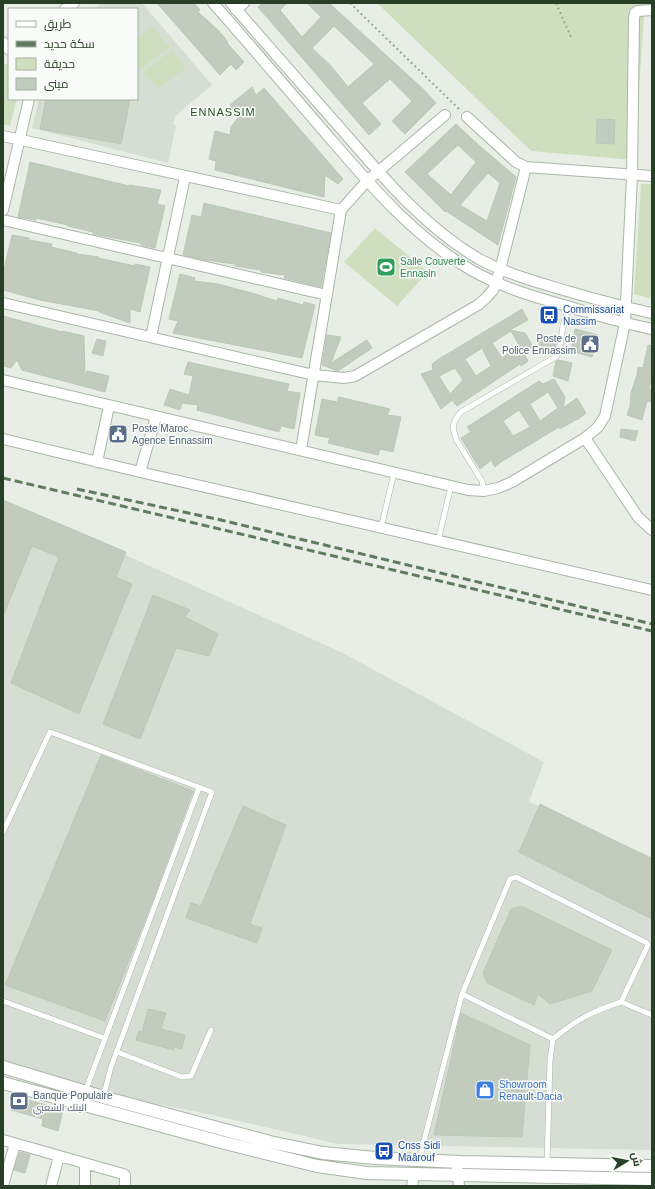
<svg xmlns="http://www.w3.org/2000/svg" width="655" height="1189" font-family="Arial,Cairo,sans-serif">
<rect width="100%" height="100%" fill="#e8eee6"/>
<path fill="#d6ded4" d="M103,3H142L212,85L176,115L173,123L176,126L168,163L32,128L39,99H137V9H93Z
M3,500L341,652L544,762L529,802L652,857V1150L338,1144L208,1114L80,1089L3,1071Z"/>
<path fill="#d0dec0" d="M377,3H645L634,160L531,151Z
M152,26L170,47L137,72V38Z
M172,50L186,68L159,88L143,72Z
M9,63V99H17L10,126L3,124V65Z
M641,184H652V299L634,294Z
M375,228L428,272L397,306L344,262Z"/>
<path fill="#c1ccbe" stroke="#bbc8b8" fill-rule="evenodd" d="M157,3H194L200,10L198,12L219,31L228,42L227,43L244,62L236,70L231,64L220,75Z
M263,3H287L280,10L302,37L321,17L307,3H329L423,89L436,103L405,134L392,121L412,101L390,79L362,103L381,124L369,135L258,7ZM334,26L374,64L348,87L331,66L312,48Z
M252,87L256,95L264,88L343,179L338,184L325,175L324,197L215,170L216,161L209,159L215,131L230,135L231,127L240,115L230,105Z
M46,99H130L121,144L40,129Z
M597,119L615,120L614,144L596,143Z
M456,124L474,141L516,177L498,245L446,211L445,212L405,172ZM458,145L476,162L451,195L427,174ZM488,173L500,183L487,221L460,205Z
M30,162L129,186V185L161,190L157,204L165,206L155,248L141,245V243L93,234V232L68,226V225L36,218V220L18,217Z
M204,203L331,233L321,287L284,278L285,275L261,272V270L235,266V264L205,260L183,255L192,215L201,217Z
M12,235L29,238V240L52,244L51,247L77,253V254L99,257L98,258L135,266V264L150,267L140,312L130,309V323L99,312V311L40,300L3,290V274Z
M180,274L195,278L194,281L218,284L255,294L277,301L278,298L303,305L304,302L315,305L302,358L173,333L178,321L169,319Z
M522,309L528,320L510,330L525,333L535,350L520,346L528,361L521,366L520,364L457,406L452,400L441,409L421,374L433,370L432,364L439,359ZM511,331L519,345L502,358L492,343ZM482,348L491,366L476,376L465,359ZM455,368L463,380L450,394L439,376Z
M3,316L62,332V331L84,336L85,377L87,371L109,376L105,392L22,370L17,360L11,368L3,366Z
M575,329L598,335L592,357L571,351Z
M327,335L341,337L331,363L367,340L372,348L338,371L322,365Z
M539,335L557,339L554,353L551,355L538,351Z
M97,339L106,341L103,356L92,353Z
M648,345L652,346V376L649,389L652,390V402L647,401L642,420L627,415L630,407L631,393L637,375L638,367L643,368Z
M558,360L572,363L568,381L553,376L556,361Z
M188,362L289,384L287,391L300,393L294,429L281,426L279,432L197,410L198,405L182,403L180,410L164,405L170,389L189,395L193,376L184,374Z
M554,379L565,397L563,408L577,398L586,413L577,420V419L560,429L559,427L501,462L495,467L491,460L480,469L461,438L471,432L467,427L539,381L543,384ZM548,392L558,408L540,421L530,404ZM519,410L530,427L513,436L503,421Z
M339,397L390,409L387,415L401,417L393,452L380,449L378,455L328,443L330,438L315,435L322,399L337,402Z
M621,429L638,431L635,441L620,437Z
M3,500L126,552L116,577L132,584L79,714L11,683L59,557L32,546L3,616Z
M153,595L190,610L185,617L218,634L209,656L176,648L140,739L103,724Z
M101,755L193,791L153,900L105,1021L5,985Z
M540,804L652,859V919L519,852Z
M243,806L286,825L250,924L262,928L257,943L186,918L191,903L201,906Z
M521,906L612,950L592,991L550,1004L538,994L534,1005L487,983L483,973L511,909Z
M148,1009L166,1013L161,1029L185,1035L182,1049L174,1047V1050L136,1040L139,1031L142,1032Z
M461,1013L530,1045L522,1137L434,1135Z
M15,1096L63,1110L58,1131L42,1126L43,1119L11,1110Z
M20,1152L30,1155L25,1173L14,1170Z"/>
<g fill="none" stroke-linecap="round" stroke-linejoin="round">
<defs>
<path id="service" d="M484,491L482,481L457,441C452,428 451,423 461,412L557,356C561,346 561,336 563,326C564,319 568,314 569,307
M381,528L394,473
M438,541L451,486
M3,832L50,732L212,792L111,1067L103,1098
M462,994L553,1039C576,1020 593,1011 621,1002L652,1015
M3,1001L104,1038
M117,1052L182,1077L191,1076L211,1030
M85,1092L199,788
M419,1160L462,994L510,879L516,877L647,943L648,945L621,1002
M547,1165L550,1060L553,1039"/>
<path id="minor" d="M213,3C250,45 286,87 322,129C367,181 411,235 471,270C501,287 534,297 567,306C595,315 623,323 652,329
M231,3C265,43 300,82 335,122C378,171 421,225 479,259C507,274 537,282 567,291C595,299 623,307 652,313
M65,9L74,3
M236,10L244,3
M3,42L9,50
M467,117L516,162L526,167L652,176
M3,136L341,210L367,181L445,115
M3,210L29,99
M3,220L327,295
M3,303L314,375L344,378L355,376L478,305L486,298L493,290L496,283L500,270L526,167
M151,337L185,177
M3,380L468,490L484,491L498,488L512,482L585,438L598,427L605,416L625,323L632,176L634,18L635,13L638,11L652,10
M585,438L638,517L652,530
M3,439L140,472L652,590
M301,450L341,210
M97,462L109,406
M140,472L156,417
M3,1140L123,1174L125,1175V1186
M457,1167L459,1186
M3,1185L15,1144
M51,1186L59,1156
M85,1186V1164
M412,1186L414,1175"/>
<path id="tertiary" d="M3,1067L103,1097L225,1130L270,1142L323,1153L375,1158L460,1162L652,1166
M3,1083L221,1142L317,1166L367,1173L652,1179"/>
</defs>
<use href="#service" stroke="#aab6a8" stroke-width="6"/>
<use href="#minor" stroke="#aab6a8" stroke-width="12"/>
<use href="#tertiary" stroke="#aab6a8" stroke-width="14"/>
<path stroke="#8cb187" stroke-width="2" stroke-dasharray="2 3" stroke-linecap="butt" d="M350,3L460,110
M556,3L571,37"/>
<use href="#service" stroke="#fff" stroke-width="5"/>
<use href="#minor" stroke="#fff" stroke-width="10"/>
<use href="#tertiary" stroke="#fff" stroke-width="12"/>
<path stroke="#617b60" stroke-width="3" stroke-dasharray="8 4" stroke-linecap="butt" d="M3,478L652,631
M77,489L221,520L652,624"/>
</g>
<defs>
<symbol id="stadium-square" viewBox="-11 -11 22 22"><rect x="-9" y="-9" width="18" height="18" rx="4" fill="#2e9e5b" stroke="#f8fbf7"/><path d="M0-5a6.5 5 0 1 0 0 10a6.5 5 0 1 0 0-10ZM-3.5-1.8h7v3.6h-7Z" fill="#fff"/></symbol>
<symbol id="bus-square" viewBox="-11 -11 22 22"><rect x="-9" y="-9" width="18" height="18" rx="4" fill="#1a4fb4" stroke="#f8fbf7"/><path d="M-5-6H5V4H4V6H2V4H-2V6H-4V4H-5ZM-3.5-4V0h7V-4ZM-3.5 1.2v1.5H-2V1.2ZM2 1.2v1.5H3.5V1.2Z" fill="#fff"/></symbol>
<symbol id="civic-square" viewBox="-11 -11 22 22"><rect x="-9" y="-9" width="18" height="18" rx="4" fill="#5c6f8a" stroke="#f8fbf7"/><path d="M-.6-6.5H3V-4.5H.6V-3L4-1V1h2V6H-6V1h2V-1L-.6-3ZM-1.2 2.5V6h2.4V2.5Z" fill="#fff"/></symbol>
<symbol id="shop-square" viewBox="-11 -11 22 22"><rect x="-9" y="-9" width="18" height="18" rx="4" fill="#3f7fe0" stroke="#f8fbf7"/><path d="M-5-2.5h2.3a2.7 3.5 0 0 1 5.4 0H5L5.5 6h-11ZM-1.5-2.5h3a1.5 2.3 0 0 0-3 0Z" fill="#fff"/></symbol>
<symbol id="bank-square" viewBox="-11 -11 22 22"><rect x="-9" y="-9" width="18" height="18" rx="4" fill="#5c6f8a" stroke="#f8fbf7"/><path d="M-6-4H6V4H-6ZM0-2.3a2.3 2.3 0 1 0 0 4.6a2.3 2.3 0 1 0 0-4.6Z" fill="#fff"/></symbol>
</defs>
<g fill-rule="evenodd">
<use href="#stadium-square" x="375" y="256" width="22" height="22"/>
<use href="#bus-square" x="538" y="304" width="22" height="22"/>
<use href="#civic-square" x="579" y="333" width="22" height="22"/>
<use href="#civic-square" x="107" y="423" width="22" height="22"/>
<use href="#shop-square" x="474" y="1079" width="22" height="22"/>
<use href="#bank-square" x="8" y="1090" width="22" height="22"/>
<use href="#bus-square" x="373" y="1140" width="22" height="22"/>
</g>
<g text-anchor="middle" stroke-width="3" stroke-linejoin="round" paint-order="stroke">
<g font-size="10" fill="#27864d" stroke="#f8fbf7" text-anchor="start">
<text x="400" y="265">Salle Couverte<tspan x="400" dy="12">Ennasin</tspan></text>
</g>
<g font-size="10" fill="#164399" stroke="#f8fbf7" text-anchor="start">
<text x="563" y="313">Commissariat<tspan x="563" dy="12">Nassim</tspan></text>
<text x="398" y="1149">Cnss Sidi<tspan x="398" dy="12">Maârouf</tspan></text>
</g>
<g font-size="10" fill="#4e5e75" stroke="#f8fbf7" text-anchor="start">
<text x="576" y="342" text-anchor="end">Poste de<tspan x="576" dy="12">Police Ennassim</tspan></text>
<text x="132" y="432">Poste Maroc<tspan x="132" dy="12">Agence Ennassim</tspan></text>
<text x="33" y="1099">Banque Populaire<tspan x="33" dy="12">البنك الشعبي</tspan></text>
</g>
<g font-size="10" fill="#366cbe" stroke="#f8fbf7" text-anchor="start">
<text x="499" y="1088">Showroom<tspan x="499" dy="12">Renault-Dacia</tspan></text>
</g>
<g font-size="11" letter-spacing="1" fill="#235221" stroke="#f8fbf7">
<text x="223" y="116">ENNASSIM</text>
</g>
</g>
<rect width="655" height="1189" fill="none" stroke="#274025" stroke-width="8"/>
<rect x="8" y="8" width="130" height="92" fill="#f8fbf7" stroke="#a4b0a3"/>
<rect x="16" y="21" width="20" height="6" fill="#ffffff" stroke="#a4b0a3"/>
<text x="44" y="28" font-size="12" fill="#274025">طريق</text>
<rect x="16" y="41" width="20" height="6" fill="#617b60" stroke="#a4b0a3"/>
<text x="44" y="48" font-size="12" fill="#274025">سكة حديد</text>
<rect x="16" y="58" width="20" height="12" fill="#d0dec0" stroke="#a4b0a3"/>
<text x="44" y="68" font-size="12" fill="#274025">حديقة</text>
<rect x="16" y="78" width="20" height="12" fill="#c1ccbe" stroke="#a4b0a3"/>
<text x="44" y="88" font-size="12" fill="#274025">مبنى</text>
<g transform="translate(627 1161) rotate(80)" stroke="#f8fbf7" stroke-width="3" paint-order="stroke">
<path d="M0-3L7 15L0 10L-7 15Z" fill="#274025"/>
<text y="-6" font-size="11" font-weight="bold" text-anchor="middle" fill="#274025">ش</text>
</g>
</svg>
